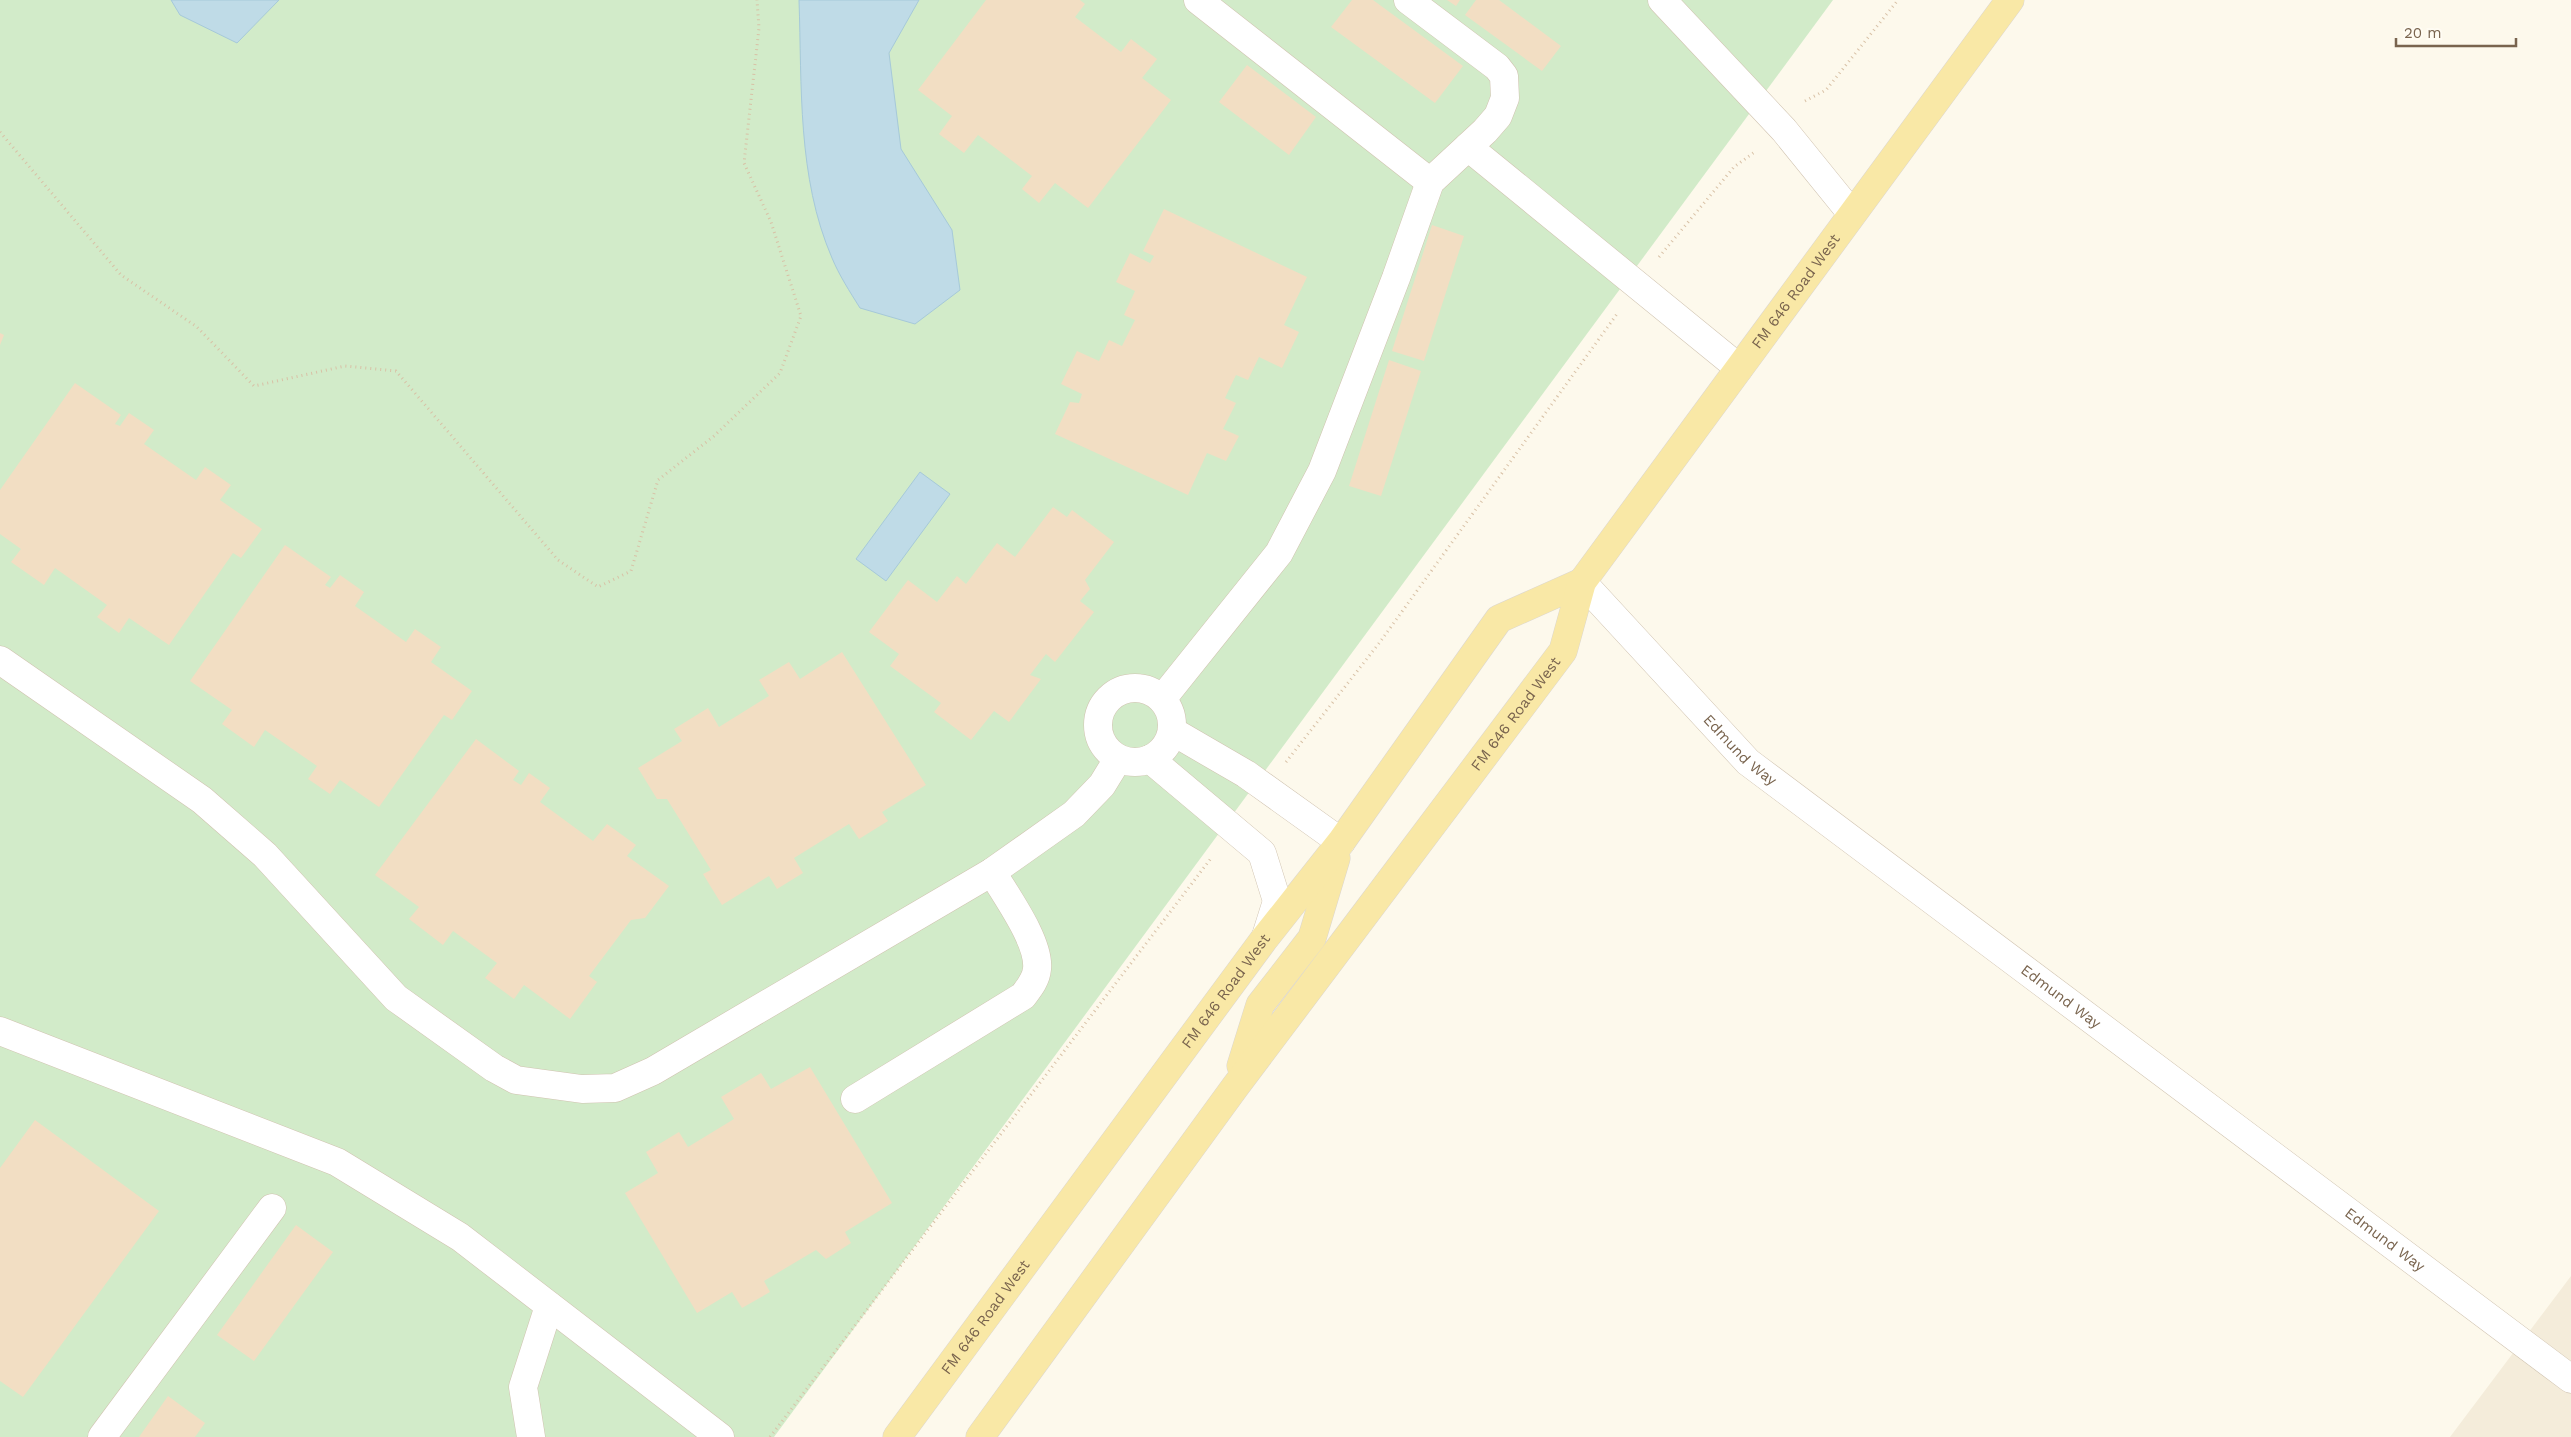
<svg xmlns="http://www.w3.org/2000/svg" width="2571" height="1437" font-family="'Work Sans',sans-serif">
<rect width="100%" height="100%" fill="#fdf9ec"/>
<path fill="#f4ecda" d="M2571,1276V1437H2450Z"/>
<path fill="#d2ebc9" d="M0,0H1833L774,1437H0Z"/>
<path fill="#bfdbe7" stroke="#a6c9d9" d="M171,0H279L237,43L180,15Z
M799,0H919L889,53L901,149L952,230L960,290L915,324L860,308C850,292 839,275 832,258C797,177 802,86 799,0Z
M920,472L950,494L886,581L856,559Z"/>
<path fill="#f2dec3" d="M986,0H1080L1085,4L1075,17L1121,52L1131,39L1157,59L1142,78L1171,100L1088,208L1055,183L1039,203L1022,189L1032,176L978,135L964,153L939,134L952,116L918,90Z
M1352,0H1373L1463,66L1435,103L1331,27Z
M1447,0H1460L1456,6Z
M1476,0H1499L1561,46L1542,71L1465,15Z
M1247,65L1316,117L1289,155L1219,102Z
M1164,209L1307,277L1284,325L1299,332L1282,368L1259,357L1248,380L1236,375L1225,398L1236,403L1223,429L1239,436L1226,461L1207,453L1188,495L1055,434L1070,402L1079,403L1082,394L1061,384L1077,351L1099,361L1109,340L1122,346L1135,320L1124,315L1135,291L1116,282L1130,253L1150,263L1154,256L1143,251Z
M1432,225L1464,236L1424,361L1392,351Z
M0,333L4,335L0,345Z
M1389,360L1421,371L1381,496L1349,486Z
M75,383L121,415L115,424L120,426L129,413L154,430L144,444L196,480L205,467L231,485L220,500L262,529L241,558L233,553L169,645L129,618L119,633L97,617L107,605L55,568L44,585L11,562L21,549L0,534V490Z
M1053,507L1067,517L1072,510L1114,542L1085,580L1090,589L1080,601L1094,612L1055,662L1046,654L1030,675L1041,679L1009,722L994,711L971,740L934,712L941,703L890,666L899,654L869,632L908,580L937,602L957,576L966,584L997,543L1015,557Z
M285,545L331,577L325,585L330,588L340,575L364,592L355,606L406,642L415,629L441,647L431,662L472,691L452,720L444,715L379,807L340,780L330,794L308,779L317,766L265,730L254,747L222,724L232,710L190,681Z
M842,652L926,785L882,812L888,821L859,839L849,824L794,858L803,873L777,889L769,876L722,905L703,874L711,870L667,799H657L638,768L682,741L674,729L708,708L719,727L769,696L759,680L789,662L800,679Z
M476,739L519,771L513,780L521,785L529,773L550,788L540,802L593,841L607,824L636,845L627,856L669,886L645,918L631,920L589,976L597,982L570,1019L524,985L514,999L485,978L497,963L453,931L443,945L409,919L419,907L375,875Z
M810,1067L892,1203L845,1232L851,1243L826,1259L816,1250L764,1281L770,1292L742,1308L732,1292L697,1313L625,1193L658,1173L646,1152L679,1132L688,1147L734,1119L721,1097L761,1073L771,1089Z
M35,1120L159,1211L23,1397L0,1381V1168Z
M296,1225L333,1252L254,1361L217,1335Z
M168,1396L205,1423L195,1437H139Z"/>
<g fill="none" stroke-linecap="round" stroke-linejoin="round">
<defs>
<g id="minor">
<path d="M1198,0L1430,182"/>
<path d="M1662,0L1784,130L1852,214"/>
<path d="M1468,147L1739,368"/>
<path id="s1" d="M1582,582L1748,762L2571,1379"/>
<path d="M0,660L202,800L265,855L396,998L494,1068L516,1080L582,1089L615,1088L653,1071L992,872L1074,814L1102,785L1118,759"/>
<circle cx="1135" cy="725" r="37"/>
<path d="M1162,699L1279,553L1322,471L1396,278L1430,182L1485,131L1498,116L1505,98L1504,76L1497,67L1408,0"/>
<path d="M1172,731L1246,774L1341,842"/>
<path d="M1150,759L1262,853L1277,901L1266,936"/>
<path d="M0,1031L337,1162L460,1237L720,1437"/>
<path d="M855,1099L1023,996C1029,988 1036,980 1037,969C1040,942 1006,896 992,872"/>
<path d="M102,1437L272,1208"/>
<path d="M531,1437L523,1387L549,1306"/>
</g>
<g id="major">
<path d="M1241,1066L1260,1005L1312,938L1336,858"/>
<path id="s2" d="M897,1437L1265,938L1341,842L1499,619L1582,582"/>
<path id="s3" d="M980,1437L1235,1087L1563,651L1582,582L2010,0"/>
</g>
</defs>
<use href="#minor" stroke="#d0c3b0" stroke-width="29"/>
<use href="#major" stroke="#dcd7d1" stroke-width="29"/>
<path stroke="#d8c1a6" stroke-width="3" stroke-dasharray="1 4" stroke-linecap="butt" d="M1805,101L1826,90L1898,0
M0,132L121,275L197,327L254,386L345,366L396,371L558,560L598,587L631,571L658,480L714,436L780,373L801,316L771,222L744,163L759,28L757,0
M1659,257L1734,167L1756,151
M1286,762L1380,642L1617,314
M770,1437L1212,857"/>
<use href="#minor" stroke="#fff" stroke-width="28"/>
<use href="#major" stroke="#f9e8a6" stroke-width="28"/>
</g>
<g text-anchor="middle" stroke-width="5" stroke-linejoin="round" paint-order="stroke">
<g font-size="15" fill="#79644e" stroke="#fffcf3">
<text dy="5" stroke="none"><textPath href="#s3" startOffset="1411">FM 646 Road West</textPath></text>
<text dy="5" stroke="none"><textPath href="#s3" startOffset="900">FM 646 Road West</textPath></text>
<text dy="5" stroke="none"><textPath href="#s1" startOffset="231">Edmund Way</textPath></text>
<text dy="5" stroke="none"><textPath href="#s2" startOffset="554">FM 646 Road West</textPath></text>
<text dy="5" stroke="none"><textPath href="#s1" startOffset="636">Edmund Way</textPath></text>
<text dy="5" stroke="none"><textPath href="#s1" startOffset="1041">Edmund Way</textPath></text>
<text dy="5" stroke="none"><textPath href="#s2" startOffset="149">FM 646 Road West</textPath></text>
</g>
</g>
<path d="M2396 38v8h120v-8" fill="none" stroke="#79644e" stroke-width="2.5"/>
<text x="2404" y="38" font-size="15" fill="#79644e" stroke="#fffcf3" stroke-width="4" paint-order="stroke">20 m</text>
</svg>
